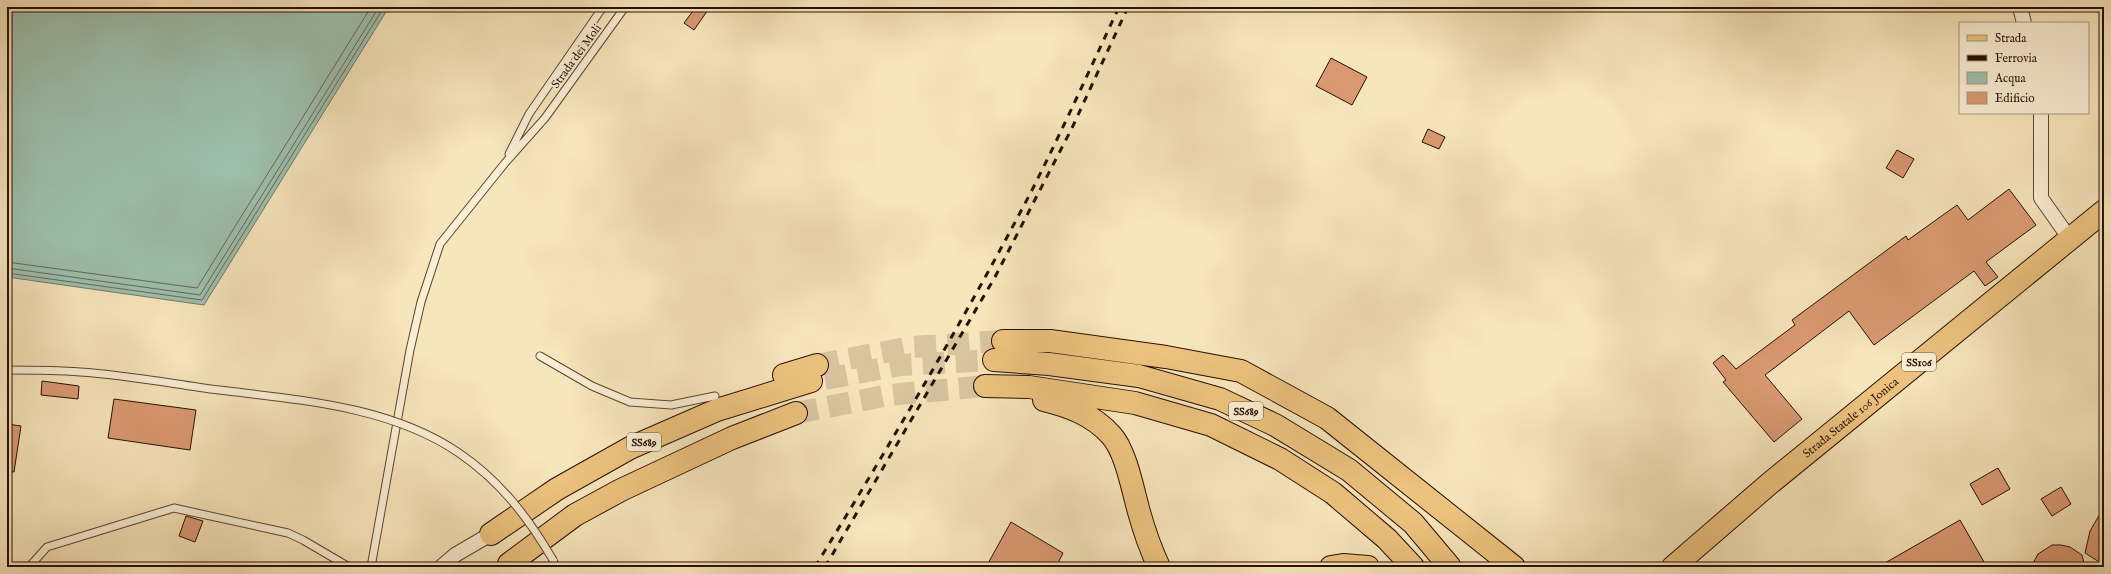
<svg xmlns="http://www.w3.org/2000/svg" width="2111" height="574" font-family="'IM FELL English',serif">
<rect width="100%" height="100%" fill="#f7e5bb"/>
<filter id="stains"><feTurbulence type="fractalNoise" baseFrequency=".005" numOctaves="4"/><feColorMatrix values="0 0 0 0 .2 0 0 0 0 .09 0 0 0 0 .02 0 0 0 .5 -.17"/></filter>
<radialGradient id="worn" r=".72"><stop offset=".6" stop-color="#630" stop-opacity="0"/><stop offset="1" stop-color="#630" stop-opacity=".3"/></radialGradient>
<path fill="#9dbfad" stroke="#6f796a" d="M7,7H389L204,305L7,277Z"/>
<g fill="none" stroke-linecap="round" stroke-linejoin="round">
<path stroke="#636759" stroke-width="1" d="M7,262L197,288L371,7
M7,268L200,295L379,7
M7,273L202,300L384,7"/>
</g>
<path fill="#da9971" stroke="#290f05" d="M696,7H710L694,30L684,23Z
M1331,58L1367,77L1352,105L1316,86Z
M1428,129L1445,137L1439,149L1422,142Z
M1897,150L1914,159L1903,178L1886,168Z
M2009,189L2036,225L1986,262L1998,277L1985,286L1974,271L1874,345L1849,311L1765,375L1802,419L1774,442L1723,382L1726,380L1713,363L1723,355L1736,369L1795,325L1792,320L1906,236L1908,240L1957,205L1968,220Z
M42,381L79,386L78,399L41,395Z
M114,399L196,410L190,450L108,438Z
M7,424L21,426L14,472L7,471Z
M1998,468L2010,489L1982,505L1970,484Z
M2061,487L2071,504L2052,516L2041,499Z
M2104,507V565L2085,553L2090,531Z
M186,516L203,521L195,542L179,536Z
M1960,520L1984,562L1976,567H1878Z
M1011,522L1063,553L1056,567H986Z
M2052,545H2061L2070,547L2082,555L2085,567H2031L2038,554Z"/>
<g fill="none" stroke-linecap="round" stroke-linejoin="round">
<path stroke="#d8c5a0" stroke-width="22" stroke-dasharray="22 11" stroke-linecap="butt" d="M817,365L911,347L1003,341
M825,379L901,365L994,360
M796,413L889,395L985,386"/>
<defs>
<path id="lane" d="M509,154L529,114L603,7
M540,356L592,386L630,402L671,405L715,396
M553,560L556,567
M29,567L47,547L174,508L288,533L303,540L349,567
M371,567L410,350L421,302L440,244L505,163L545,118L625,7"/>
<path id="street" d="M2020,7L2024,23
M2041,113V198L2070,239
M441,567L455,555L491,534"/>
<g id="primary">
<path id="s1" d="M1673,567L1769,484L2104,211"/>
</g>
<path id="highway" d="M1003,341H1050L1166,357L1241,371L1327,418L1514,567
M994,360L1049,364L1139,376L1220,399L1275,425L1349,470L1413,523L1450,567
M784,375L817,365
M985,386L1029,387L1135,403L1211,425L1280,459L1333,493L1387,539L1413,567
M1044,400C1069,406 1093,415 1111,435C1126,451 1133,491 1139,512C1144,530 1151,550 1159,567
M491,534L557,489L630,448L717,410L811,381
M509,564L575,515L621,490L732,438L796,413
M1331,567L1343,565L1368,567"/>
</defs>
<use href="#lane" stroke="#5c4432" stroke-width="9"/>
<use href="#street" stroke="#5c4432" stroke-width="16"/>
<use href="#primary" stroke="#290f05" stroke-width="24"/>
<use href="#highway" stroke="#290f05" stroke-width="24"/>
<use href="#lane" stroke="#faeed3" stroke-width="7"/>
<use href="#street" stroke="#faeed3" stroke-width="14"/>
<use href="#primary" stroke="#ecc27e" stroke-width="22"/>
<use href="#highway" stroke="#ecc27e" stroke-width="22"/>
<path stroke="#290f05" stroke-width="3" stroke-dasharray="7 7" stroke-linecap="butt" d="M815,567C890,444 964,320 1031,192C1062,131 1090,69 1119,7
M825,567L995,277L1072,128L1128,7"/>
<defs>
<path id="lane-bridge" d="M7,370C31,370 56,370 80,372C127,375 173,384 219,390C300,400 390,406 459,453C500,481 528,517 553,560"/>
</defs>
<use href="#lane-bridge" stroke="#5c4432" stroke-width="9" stroke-linecap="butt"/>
<use href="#lane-bridge" stroke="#faeed3" stroke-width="7"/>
</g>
<g text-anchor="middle" stroke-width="4" stroke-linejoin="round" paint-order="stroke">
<g fill="#faeed3" stroke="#685243" stroke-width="1">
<rect x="1902" y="353" width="34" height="18" rx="3"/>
<rect x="1229" y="402" width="34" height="18" rx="3"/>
<rect x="627" y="433" width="34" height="18" rx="3"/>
</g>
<g font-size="11" font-weight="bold" fill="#290f05">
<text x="1919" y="366">SS106</text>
<text x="1246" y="415">SS689</text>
<text x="644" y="446">SS689</text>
</g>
<g font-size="12" fill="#290f05" stroke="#faeed3">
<text transform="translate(576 56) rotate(-54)" y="4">Strada dei Moli</text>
<text dy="4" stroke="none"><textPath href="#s1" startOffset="232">Strada Statale 106 Jonica</textPath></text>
</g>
</g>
<rect width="2111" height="574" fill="none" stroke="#f7e5bb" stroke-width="24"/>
<rect x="8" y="8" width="2095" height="558" fill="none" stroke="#290f05" stroke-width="2"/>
<rect x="12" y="12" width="2087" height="550" fill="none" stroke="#290f05"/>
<rect x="1959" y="22" width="130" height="92" fill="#faeed3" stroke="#a69581"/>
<rect x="1967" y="35" width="20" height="6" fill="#ecc27e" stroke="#a69581"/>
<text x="1995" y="42" font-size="12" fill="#290f05">Strada</text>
<rect x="1967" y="55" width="20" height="6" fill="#290f05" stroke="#a69581"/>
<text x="1995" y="62" font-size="12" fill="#290f05">Ferrovia</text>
<rect x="1967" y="72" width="20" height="12" fill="#9dbfad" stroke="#a69581"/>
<text x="1995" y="82" font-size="12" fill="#290f05">Acqua</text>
<rect x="1967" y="92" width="20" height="12" fill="#da9971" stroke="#a69581"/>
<text x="1995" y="102" font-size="12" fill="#290f05">Edificio</text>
<rect width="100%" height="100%" filter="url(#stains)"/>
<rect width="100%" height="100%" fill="url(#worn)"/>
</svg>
